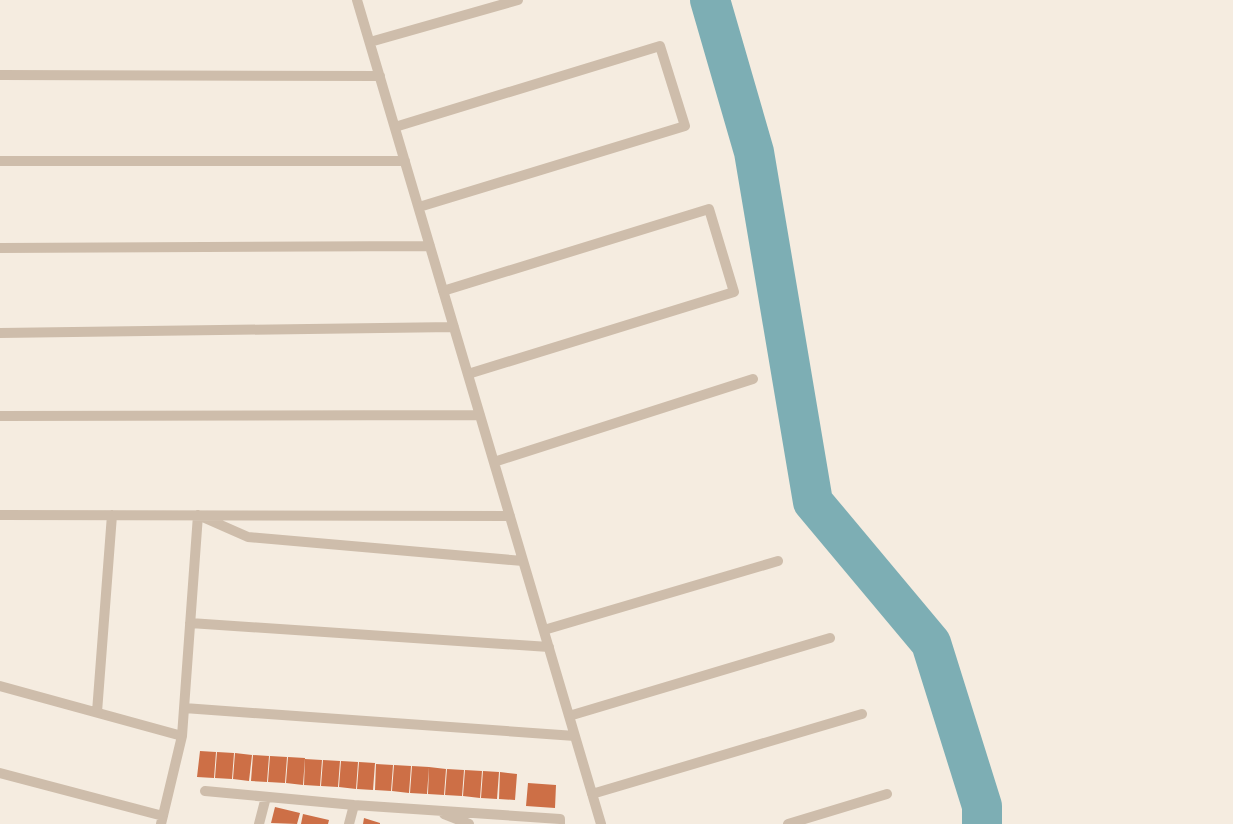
<svg xmlns="http://www.w3.org/2000/svg" width="1233" height="824" font-family="'Work Sans',sans-serif">
<rect width="100%" height="100%" fill="#f5ece0"/>
<g fill="none" stroke-linecap="round" stroke-linejoin="round">
<path stroke="#7daeb4" stroke-width="40" d="M710,0L754,152L813,502L931,643L982,806V824"/>
</g>
<path fill="#cd6f46" d="M200,751L216,752L214,778L197,777Z
M217,752L234,753L232,779L215,778Z
M235,753L252,755L249,781L233,779Z
M253,755L269,756L267,782L251,781Z
M270,756L287,757L285,783L268,782Z
M288,757L305,758L303,785L286,783Z
M305,759L322,760L320,786L304,785Z
M323,760L340,761L338,787L321,786Z
M341,761L358,762L356,789L339,787Z
M359,762L375,763L373,790L357,789Z
M376,764L393,765L391,791L375,790Z
M394,765L411,766L409,793L392,791Z
M412,766L429,767L427,794L410,793Z
M429,767L446,769L444,795L428,794Z
M447,769L464,770L462,796L445,795Z
M465,770L482,771L480,798L463,796Z
M483,771L499,772L497,799L481,798Z
M500,772L517,774L515,800L499,799Z
M528,783L556,785L555,808L526,806Z
M275,807L300,813L297,824L271,823Z
M303,814L329,820L328,824H301Z
M364,818L380,823V824H363Z"/>
<g fill="none" stroke-linecap="round" stroke-linejoin="round">
<path stroke="#cebdab" stroke-width="10" d="M357,0L601,824
M370,42L518,0
M0,75L380,76
M395,127L660,46L685,126L419,207
M0,161H405
M0,248L430,246
M443,291L709,209L734,292L468,374
M0,333L454,327
M0,416L480,415
M494,462L753,379
M0,515L510,516
M190,623L549,647
M544,630L778,561
M0,686L182,736
M184,708L575,736
M97,712L112,515
M569,716L830,638
M0,773L163,816
M205,791L354,805L560,819V824
M592,794L862,714
M444,814L469,824
M161,824L182,736L198,515L248,537L523,561
M259,824L266,797
M349,824L354,805
M788,824L887,794"/>
</g>
</svg>
